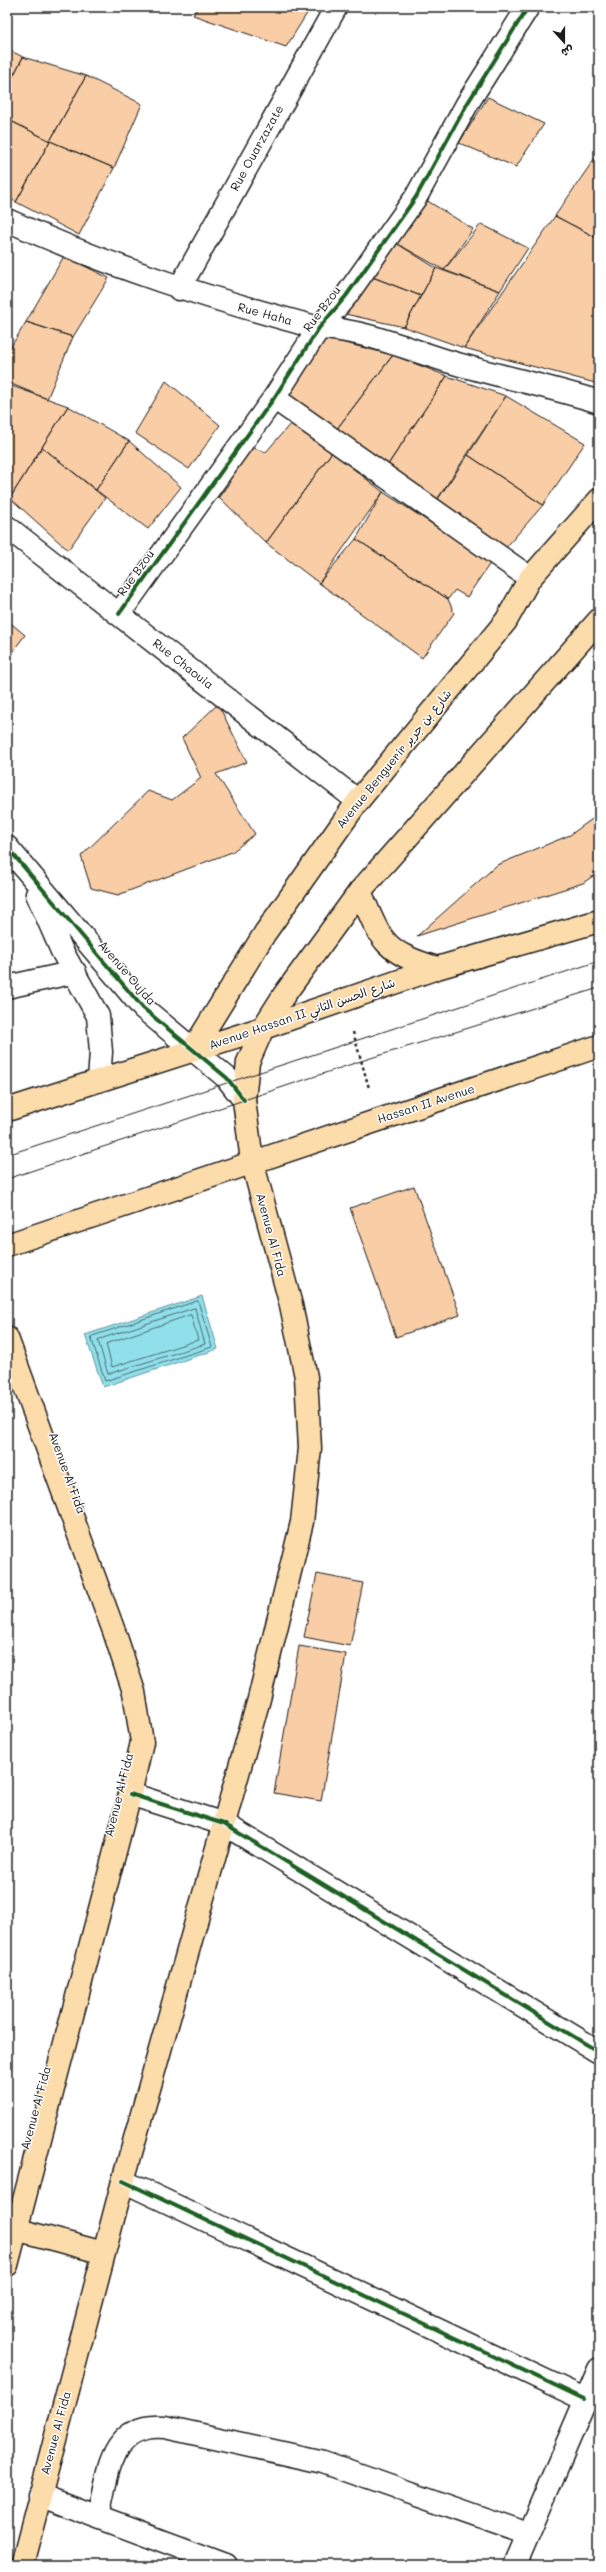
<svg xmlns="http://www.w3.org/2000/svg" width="606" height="2572" font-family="Mali,'Playpen Sans Arabic',sans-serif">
<rect width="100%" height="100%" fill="#fff"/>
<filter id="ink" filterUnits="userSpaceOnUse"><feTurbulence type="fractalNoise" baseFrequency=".025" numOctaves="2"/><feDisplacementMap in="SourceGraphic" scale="8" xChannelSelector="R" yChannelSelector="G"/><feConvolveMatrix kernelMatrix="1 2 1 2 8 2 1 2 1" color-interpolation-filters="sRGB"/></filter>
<g filter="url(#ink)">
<path fill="#90e0ec" stroke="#629299" d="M202,1296L218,1349L103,1387L85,1335Z"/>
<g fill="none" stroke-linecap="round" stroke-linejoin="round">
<path stroke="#4a6a6f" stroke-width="1" d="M198,1301L212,1347L105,1381L91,1337Z
M195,1308L205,1344L108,1374L98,1340Z
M191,1315L198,1340L112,1367L106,1344Z"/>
</g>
<path fill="#f9cea7" stroke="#1c1c1c" d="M198,7H311L286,47L193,15Z
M7,49L23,57L7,88Z
M23,57L86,76L50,141L7,119V88Z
M86,76L142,104L114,168L50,141Z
M488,97L544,124L516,167L459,143Z
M7,119L50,141L16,202L7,197Z
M50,141L114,168L79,235L16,202Z
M599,152V239L555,216Z
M426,200L473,229L444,270L396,243Z
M555,216L599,239V384L464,348Z
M481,224L528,248L500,291L444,270Z
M396,243L436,268L421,296L370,276Z
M64,256L109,278L73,337L26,322Z
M436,268L500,291L464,348L404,327Z
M370,276L421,296L404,327L345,314Z
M26,322L73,337L47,399L7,382V353Z
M325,338L393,355L336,430L288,394Z
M393,355L447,376L383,472L336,430Z
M447,376L506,396L432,507L383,472Z
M166,381L220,425L189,469L135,433Z
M9,385L68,406L10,498L7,496Z
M506,396L585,443L543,505L468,455Z
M68,406L129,441L96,490L42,447Z
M291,423L332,452L266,543L219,497L230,482L227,475L244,445L266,452Z
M129,441L181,487L148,529L96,490Z
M42,447L105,498L68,550L10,498Z
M332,452L383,492L319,583L266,543Z
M468,455L543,505L502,552L438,499Z
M383,492L491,562L467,597L455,590L448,599L356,539Z
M356,539L448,599L454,613L422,658L319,583Z
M7,620L25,635L7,659Z
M218,704L247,762L216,774L255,834L232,852L118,895L91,888L81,856L148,791L172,800L201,778L182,738Z
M599,814V872L583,883L417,936L497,865L570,835Z
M414,1186L460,1315L396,1337L350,1208Z
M317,1574L363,1583L350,1646L304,1637Z
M299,1646L346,1654L321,1801L274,1793Z"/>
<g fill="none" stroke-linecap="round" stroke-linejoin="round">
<defs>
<path id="minor" d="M7,220C110,267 210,299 319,328C366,330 409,350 454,363C502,377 551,387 599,402
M179,289L336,7
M274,398L530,578
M7,527L358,801
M119,614L274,398L319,328L346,296L416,197L467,104L528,7
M7,847L143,1008L227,1078L244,1100
M37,894L62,951L98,1016L101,1052L99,1080
M7,987L75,972
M130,1794L224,1824L599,2052
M123,2181L584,2399
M39,2495L226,2565
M98,2516C108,2475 109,2422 165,2427L323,2462L528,2534
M515,2565L599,2369"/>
<path id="major" d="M192,1051L265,933L358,801L506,621L530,578L599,500
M7,1338L115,1634L134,1692L142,1742L130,1794L7,2265
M15,2229L104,2253
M22,2565L123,2181L259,1699L302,1522L310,1448L306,1377L291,1305L252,1161L244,1100L248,1062L263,1028L284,995L360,891L599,620"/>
<path id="highway" d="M360,891C381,941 383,952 437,968
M7,1110L263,1028L437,968L599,921
M7,1245L599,1046"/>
</defs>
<use href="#minor" stroke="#1c1c1c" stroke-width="25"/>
<use href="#major" stroke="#1c1c1c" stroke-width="25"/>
<use href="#highway" stroke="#1c1c1c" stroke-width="25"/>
<path stroke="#1c1c1c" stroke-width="2.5" stroke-dasharray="3 3" stroke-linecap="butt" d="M353,1032L369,1088"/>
<use href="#minor" stroke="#fff" stroke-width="22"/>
<use href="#major" stroke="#fddcac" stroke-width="22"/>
<use href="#highway" stroke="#fddcac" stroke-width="22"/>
<path stroke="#1c1c1c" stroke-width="1" d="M7,1155L599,961
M7,1179L361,1061L599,988"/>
<defs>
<path id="cycleway" d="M119,614L274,398L319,328L346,296L416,197L467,104L528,7
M7,847L143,1008L227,1078L244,1100
M130,1794L224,1824L599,2052
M123,2181L584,2399"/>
</defs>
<use href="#cycleway" stroke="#fff" stroke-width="6"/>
<use href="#cycleway" stroke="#1b5e20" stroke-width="4"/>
</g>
</g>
<g text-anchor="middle" stroke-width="3" stroke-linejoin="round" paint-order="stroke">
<g font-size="12" fill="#1c1c1c" stroke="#fff">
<text transform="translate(257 148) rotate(-61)" y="4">Rue Ouarzazate</text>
<text transform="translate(322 309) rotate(-53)" y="4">Rue Bzou</text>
<text transform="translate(265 314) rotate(15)" y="4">Rue Haha</text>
<text transform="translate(136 573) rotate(-54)" y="4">Rue Bzou</text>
<text transform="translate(183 664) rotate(38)" y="4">Rue Chaouia</text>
<text transform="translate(394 759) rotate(-51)" y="4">Avenue Benguerir شارع بن جرير</text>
<text transform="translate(127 973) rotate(49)" y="4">Avenue Oujda</text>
<text transform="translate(302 1014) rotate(-19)" y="4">Avenue Hassan II شارع الحسن الثاني</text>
<text transform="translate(426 1104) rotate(-18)" y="4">Hassan II Avenue</text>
<text transform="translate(271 1235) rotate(75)" y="4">Avenue Al Fida</text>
<text transform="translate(67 1473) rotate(70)" y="4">Avenue Al Fida</text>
<text transform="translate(119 1795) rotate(-76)" y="4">Avenue Al Fida</text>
<text transform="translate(36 2108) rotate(-75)" y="4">Avenue Al Fida</text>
<text transform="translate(56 2433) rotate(-75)" y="4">Avenue Al Fida</text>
</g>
</g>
<rect width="606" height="2572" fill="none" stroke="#fff" stroke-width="24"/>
<rect x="12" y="12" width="582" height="2548" fill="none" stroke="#1c1c1c" stroke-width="1.5" filter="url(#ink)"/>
<g transform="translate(564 42) rotate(159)" stroke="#ffffff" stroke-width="3" paint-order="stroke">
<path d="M0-3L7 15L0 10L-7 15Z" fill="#1c1c1c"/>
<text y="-6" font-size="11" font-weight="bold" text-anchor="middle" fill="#1c1c1c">ش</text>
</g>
</svg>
